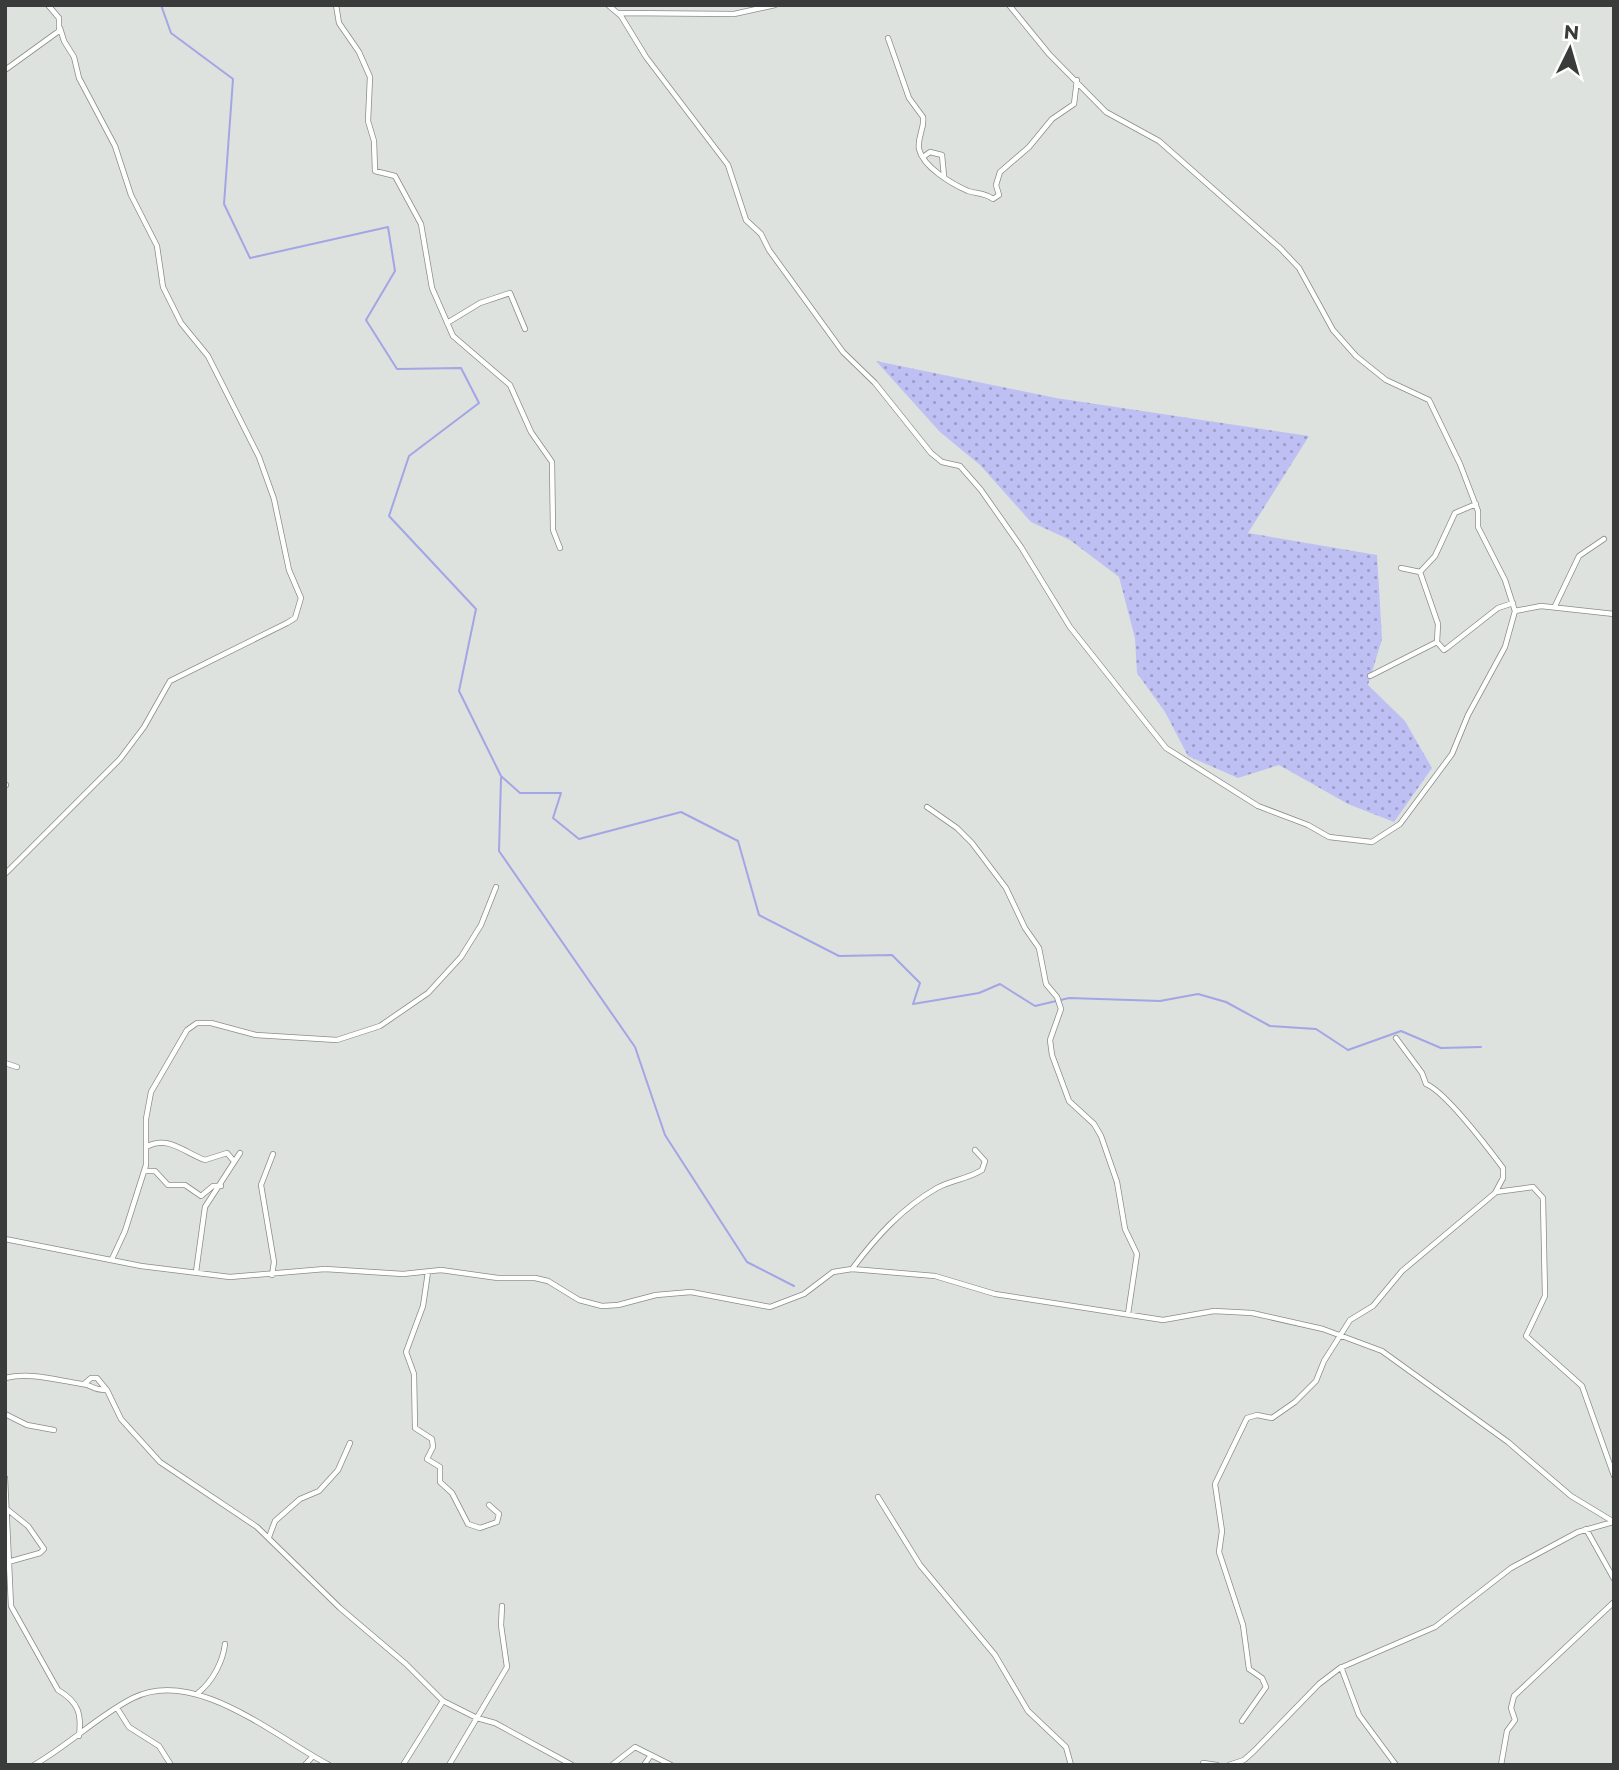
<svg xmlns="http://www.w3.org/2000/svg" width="1619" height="1770" font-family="Montserrat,sans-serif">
<defs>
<pattern id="grass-dots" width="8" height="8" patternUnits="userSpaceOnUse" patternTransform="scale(1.75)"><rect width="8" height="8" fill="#bec0f4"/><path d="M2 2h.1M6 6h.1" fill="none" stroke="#9b9dc7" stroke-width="1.8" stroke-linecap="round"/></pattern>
</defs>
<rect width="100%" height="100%" fill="#dde2de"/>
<path fill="url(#grass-dots)" d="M876,361L1056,398L1309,436L1248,533L1377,555L1382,639L1368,685L1405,721L1432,768L1394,822L1348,804L1279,765L1238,778L1188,756L1165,712L1137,673L1135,638L1119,577L1070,540L1031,522L980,465L940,432Z"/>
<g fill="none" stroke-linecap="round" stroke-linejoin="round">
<path stroke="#a3a5e4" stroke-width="2" d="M161,5L171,33L233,79L224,204L250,258L388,227L395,271L366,320L397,369L461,368L479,403L409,456L389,516L476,609L459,691L501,776L520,793H561L553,818L579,839L681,812L738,841L759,915L839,956L892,955L920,983L913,1004L979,993L1000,984L1035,1006L1069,998L1160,1001L1198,994L1226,1002L1270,1026L1316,1029L1348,1050L1401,1031L1441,1048L1481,1047
M501,778L499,851L635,1047L665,1135L747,1262L794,1286"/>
<defs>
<path id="street" d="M336,5L339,23L359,52L370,77L368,121L374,141L375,171L395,176L421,224L432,288L453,336L510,385L531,432L552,462L553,530L560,548
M608,5L621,16L646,57L728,165L746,220L761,234L769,250L843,352L875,383L931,453L942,462L960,466L981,490L1021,547L1070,627L1166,748L1258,806L1308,825L1329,837L1372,842L1400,824L1452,754L1468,715L1505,647L1515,611
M1009,5L1049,54L1106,112L1159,141L1280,248L1299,268L1333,330L1356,356L1386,380L1429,400L1460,464L1478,511V527L1505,580L1515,611L1541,606L1614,614
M619,13L734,14L775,5
M888,38L909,98L923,117C925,128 917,137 919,149C923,167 952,184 968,191C977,194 984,192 993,199L999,195L996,185L1000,172L1029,147L1052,119L1074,104L1077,80
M5,70L59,31V18L48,5
M923,157L930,152L942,155L944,176
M447,323L480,303L510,293L525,329
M1401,568L1420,572L1435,556L1455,513L1476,504
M1420,572L1438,624L1437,642
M1555,606L1579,556L1604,539
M1370,676L1437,642L1444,650L1447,648L1498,608L1513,603
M5,785H6
M927,807L957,828L972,843L1006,888L1025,928L1039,948L1046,984L1057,997L1061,1009L1050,1040L1052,1055L1069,1101L1094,1124L1101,1136L1117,1182L1125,1229L1137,1254L1128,1314
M5,874L120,759L144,727L170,681L287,623L295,618L301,598L289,570L274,499L259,457L208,356L181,323L163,287L157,246L131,195L115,146L79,78L74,57L64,41L60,28
M5,1063L17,1067
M148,1146C168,1135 187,1154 205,1160L227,1153L233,1160
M145,1171H155L168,1185H185L201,1196L213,1186H221
M1496,1192L1533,1187L1543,1198L1545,1296L1526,1336L1582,1386L1614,1476
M5,1239L141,1266L230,1277L325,1269L403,1274L441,1270L498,1278H535L548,1281L579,1300L602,1306L618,1305L656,1295L691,1292L770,1307L804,1294L833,1272L852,1269L935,1276L995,1294L1163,1320L1214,1311L1252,1313L1323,1329L1382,1351L1508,1442L1571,1496L1614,1522
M112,1259L125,1231L146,1165V1119L151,1092L187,1030L197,1023H211L256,1035L337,1040L380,1026L428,993L461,957L481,925L496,887
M852,1269C876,1237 902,1208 937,1188C951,1180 968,1179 982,1170L985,1161L975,1150
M196,1272L205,1207L240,1153
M428,1272L423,1306L406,1352L414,1374L415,1428L432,1439L433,1447L427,1459L440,1467V1482L452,1493L468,1524L480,1528L497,1522L499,1514L489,1505
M272,1275L274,1262L261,1185L273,1154
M5,1378C32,1372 55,1380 82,1384C94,1385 90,1390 107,1390L121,1419L160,1462L257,1527L340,1608L406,1664L443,1701L477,1718L495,1723L572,1765
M84,1384L91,1378H97L106,1389
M5,1414L27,1425L54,1430
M5,1478L11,1606L58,1690C78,1702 82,1713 79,1736
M878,1497L920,1565L995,1655L1028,1711L1066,1747L1071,1765
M8,1510L28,1526L44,1549L40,1553L8,1562
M1586,1529L1614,1579
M269,1537L275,1521L300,1499L319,1491L338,1470L350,1443
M1341,1667L1359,1715L1396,1765
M198,1693C212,1682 223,1662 225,1644
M117,1708L129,1727L159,1746L171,1765
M1242,1721L1266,1687L1262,1678L1249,1669L1243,1625L1219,1552L1222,1531L1215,1484L1247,1418L1257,1415L1272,1418L1295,1402L1316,1381L1324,1361L1350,1320L1373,1306L1402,1271L1495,1193L1503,1178V1168C1488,1148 1446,1092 1426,1084L1422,1073L1396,1038
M1203,1763L1217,1765
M34,1765C69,1745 99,1715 133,1698C195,1667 274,1736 329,1765
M305,1765L313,1756
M403,1765L443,1701
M449,1765L507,1667L501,1625L502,1606
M612,1765L635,1747L671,1765
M644,1765L651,1755
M1229,1765L1244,1760L1254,1751L1319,1684L1340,1668L1435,1627L1511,1568L1578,1532L1613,1522
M1501,1765L1507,1731L1515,1720L1511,1708L1514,1696L1614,1602"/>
</defs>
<use href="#street" stroke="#898d89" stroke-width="6"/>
<use href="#street" stroke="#fff" stroke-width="4.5"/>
</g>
<rect width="1619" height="1770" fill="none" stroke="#3a3c3b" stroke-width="14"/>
<g transform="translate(1570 49) rotate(5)" stroke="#ffffff" stroke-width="5" paint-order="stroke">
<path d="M0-5L12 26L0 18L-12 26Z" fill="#3a3c3b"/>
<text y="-10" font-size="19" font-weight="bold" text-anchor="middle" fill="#3a3c3b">N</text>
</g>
</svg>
